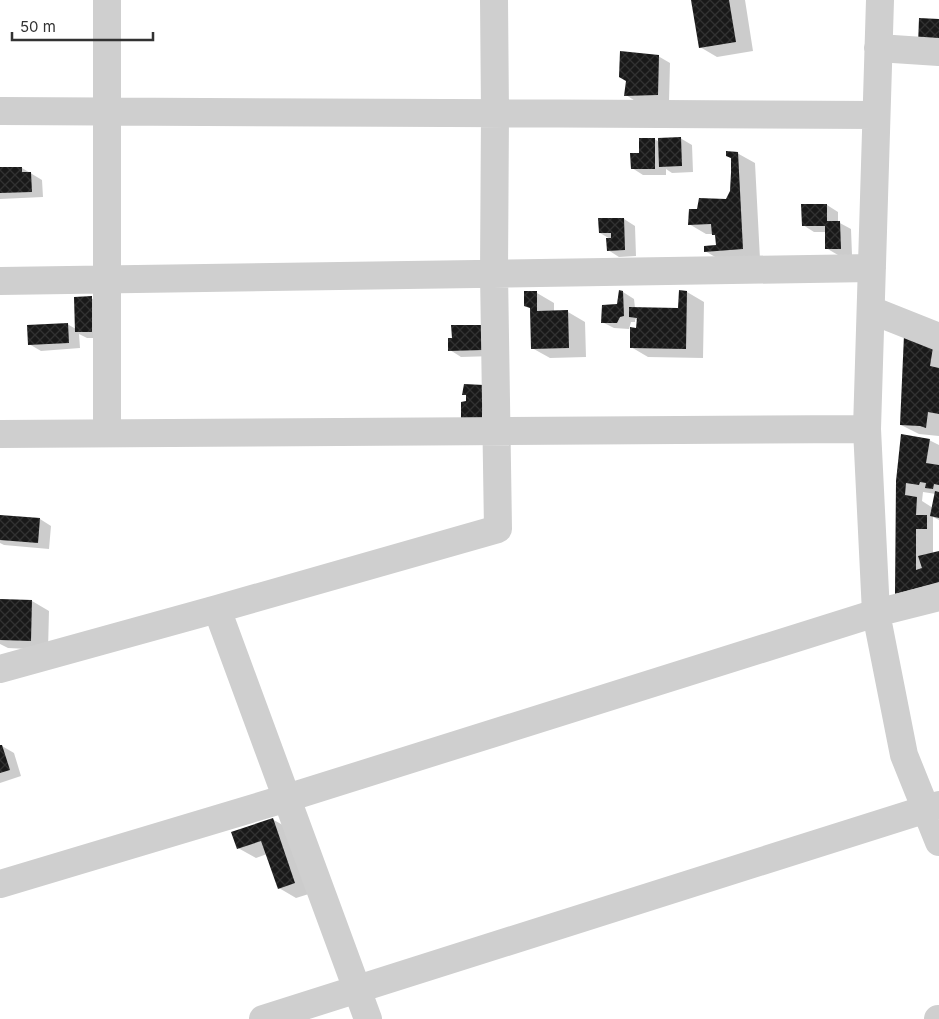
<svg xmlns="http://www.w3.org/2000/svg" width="939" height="1019" font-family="Inter,sans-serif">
<defs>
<pattern id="building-cross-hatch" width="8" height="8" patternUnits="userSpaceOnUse" patternTransform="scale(1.25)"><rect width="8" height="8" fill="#191919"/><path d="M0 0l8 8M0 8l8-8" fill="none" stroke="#323232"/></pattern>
</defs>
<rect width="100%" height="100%" fill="#fff"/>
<path fill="#0003" fill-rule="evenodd" d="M692,0H745L753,51L717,57L700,47Z
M658,56L670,63L669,101L637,102L626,95Z
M680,138L692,145L693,172L672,173L666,169V175H643L632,168L640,154L654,139L660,142Z
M737,153L755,163L760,259L722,261L705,251L717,246L716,236L713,234H706L689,224L699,210L726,200L731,191L732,159L727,156Z
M22,168L42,180L43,197L0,199V169Z
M827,205L838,212V222L851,229L852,255H838L826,248V232H814L803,225Z
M624,219L635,226L636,256L619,257L608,250L612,240L600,233Z
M623,292L634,299L635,308L679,309L687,292L704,302L703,358L648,357L631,347L638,329V321L635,319V322H631L629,329L614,328L602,322L618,306Z
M537,293L554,303V312H568L585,322L586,357L550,358L532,348Z
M91,298L103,304V338H87L79,334L80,348L41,351L29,344L67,324L76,329Z
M493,332L494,356L461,357L450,350Z
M905,336L939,345V436L919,434L901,425Z
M929,440L939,445V520L933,517V554L939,552V597L896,594L898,482ZM923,492L936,494L933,508L922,501Z
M0,516L40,519L51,526L49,549L4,545L0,543Z
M0,600L32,601L49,611L48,650L8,648L0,644Z
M2,746L14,753L21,776L0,783V747Z
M272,819L290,829L312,893L296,898L279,888L267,854L256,858L238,848Z"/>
<path fill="url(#building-cross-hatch)" d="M691,0H729L736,42L699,48Z
M919,18L939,19V46L918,45Z
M620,51L659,55L658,95L624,96L626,81L619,77Z
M681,137L682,166L659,167L658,138Z
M639,138H655V169H631L630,153H639Z
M726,151L738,152L743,249L704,252V246L716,245L715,235H712L711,224L688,225L689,209H697L699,198L726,199L730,191L731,173V158L726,156Z
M0,167H22V172H31L32,192L0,193Z
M801,204H827V221H840L841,249H825V226H802Z
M598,218H624L625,250L607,251L606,238H611V233H599Z
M619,290L623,291L624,316L620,317L617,323H601L602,305L617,304Z
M679,290L687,291L686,349L630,348V327L636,328L637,318L629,317V307L678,308Z
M524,291H537V311L568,310L569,348L531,349L530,308L524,306Z
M92,296V332H75L74,297Z
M68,323L69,343L28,345L27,325Z
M451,325H482L483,350L448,351V338H452Z
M904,335L934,341L930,366L939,368V414L928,412L926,428L920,426L900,425Z
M464,384L484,385L482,418L461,419V402L466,401V395H462Z
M901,434L930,439L926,463L939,465V485L934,484L933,489L925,488L926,483L920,482L919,485L906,483L905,495L917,497L916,515H927V529H916V570L922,568L918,556L939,551V582L895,594L896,481Z
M935,491L939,492V518L930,516Z
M0,515L40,518L38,543L0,540Z
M0,599L32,600L31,641L0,640Z
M0,745H2L10,770L0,773Z
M273,818L295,883L278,889L261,841L237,849L231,832Z"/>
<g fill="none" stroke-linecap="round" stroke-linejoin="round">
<path stroke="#cfcfcf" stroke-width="28" d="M107,0V433
M880,0L867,429L876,613L904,755L939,842
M878,48L939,52
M0,111L876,115
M0,281L872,268
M871,310L939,337
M0,434L867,429
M217,609L368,1019
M0,669L217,609L498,529L494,273L495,113L494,0
M0,884L287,798L876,613L939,597
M263,1019L939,805
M938,1019H939"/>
</g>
<path d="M12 32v8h141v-8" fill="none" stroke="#323232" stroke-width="2.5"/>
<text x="20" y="32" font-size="15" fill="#323232" stroke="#ffffff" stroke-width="4" paint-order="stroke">50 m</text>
</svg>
